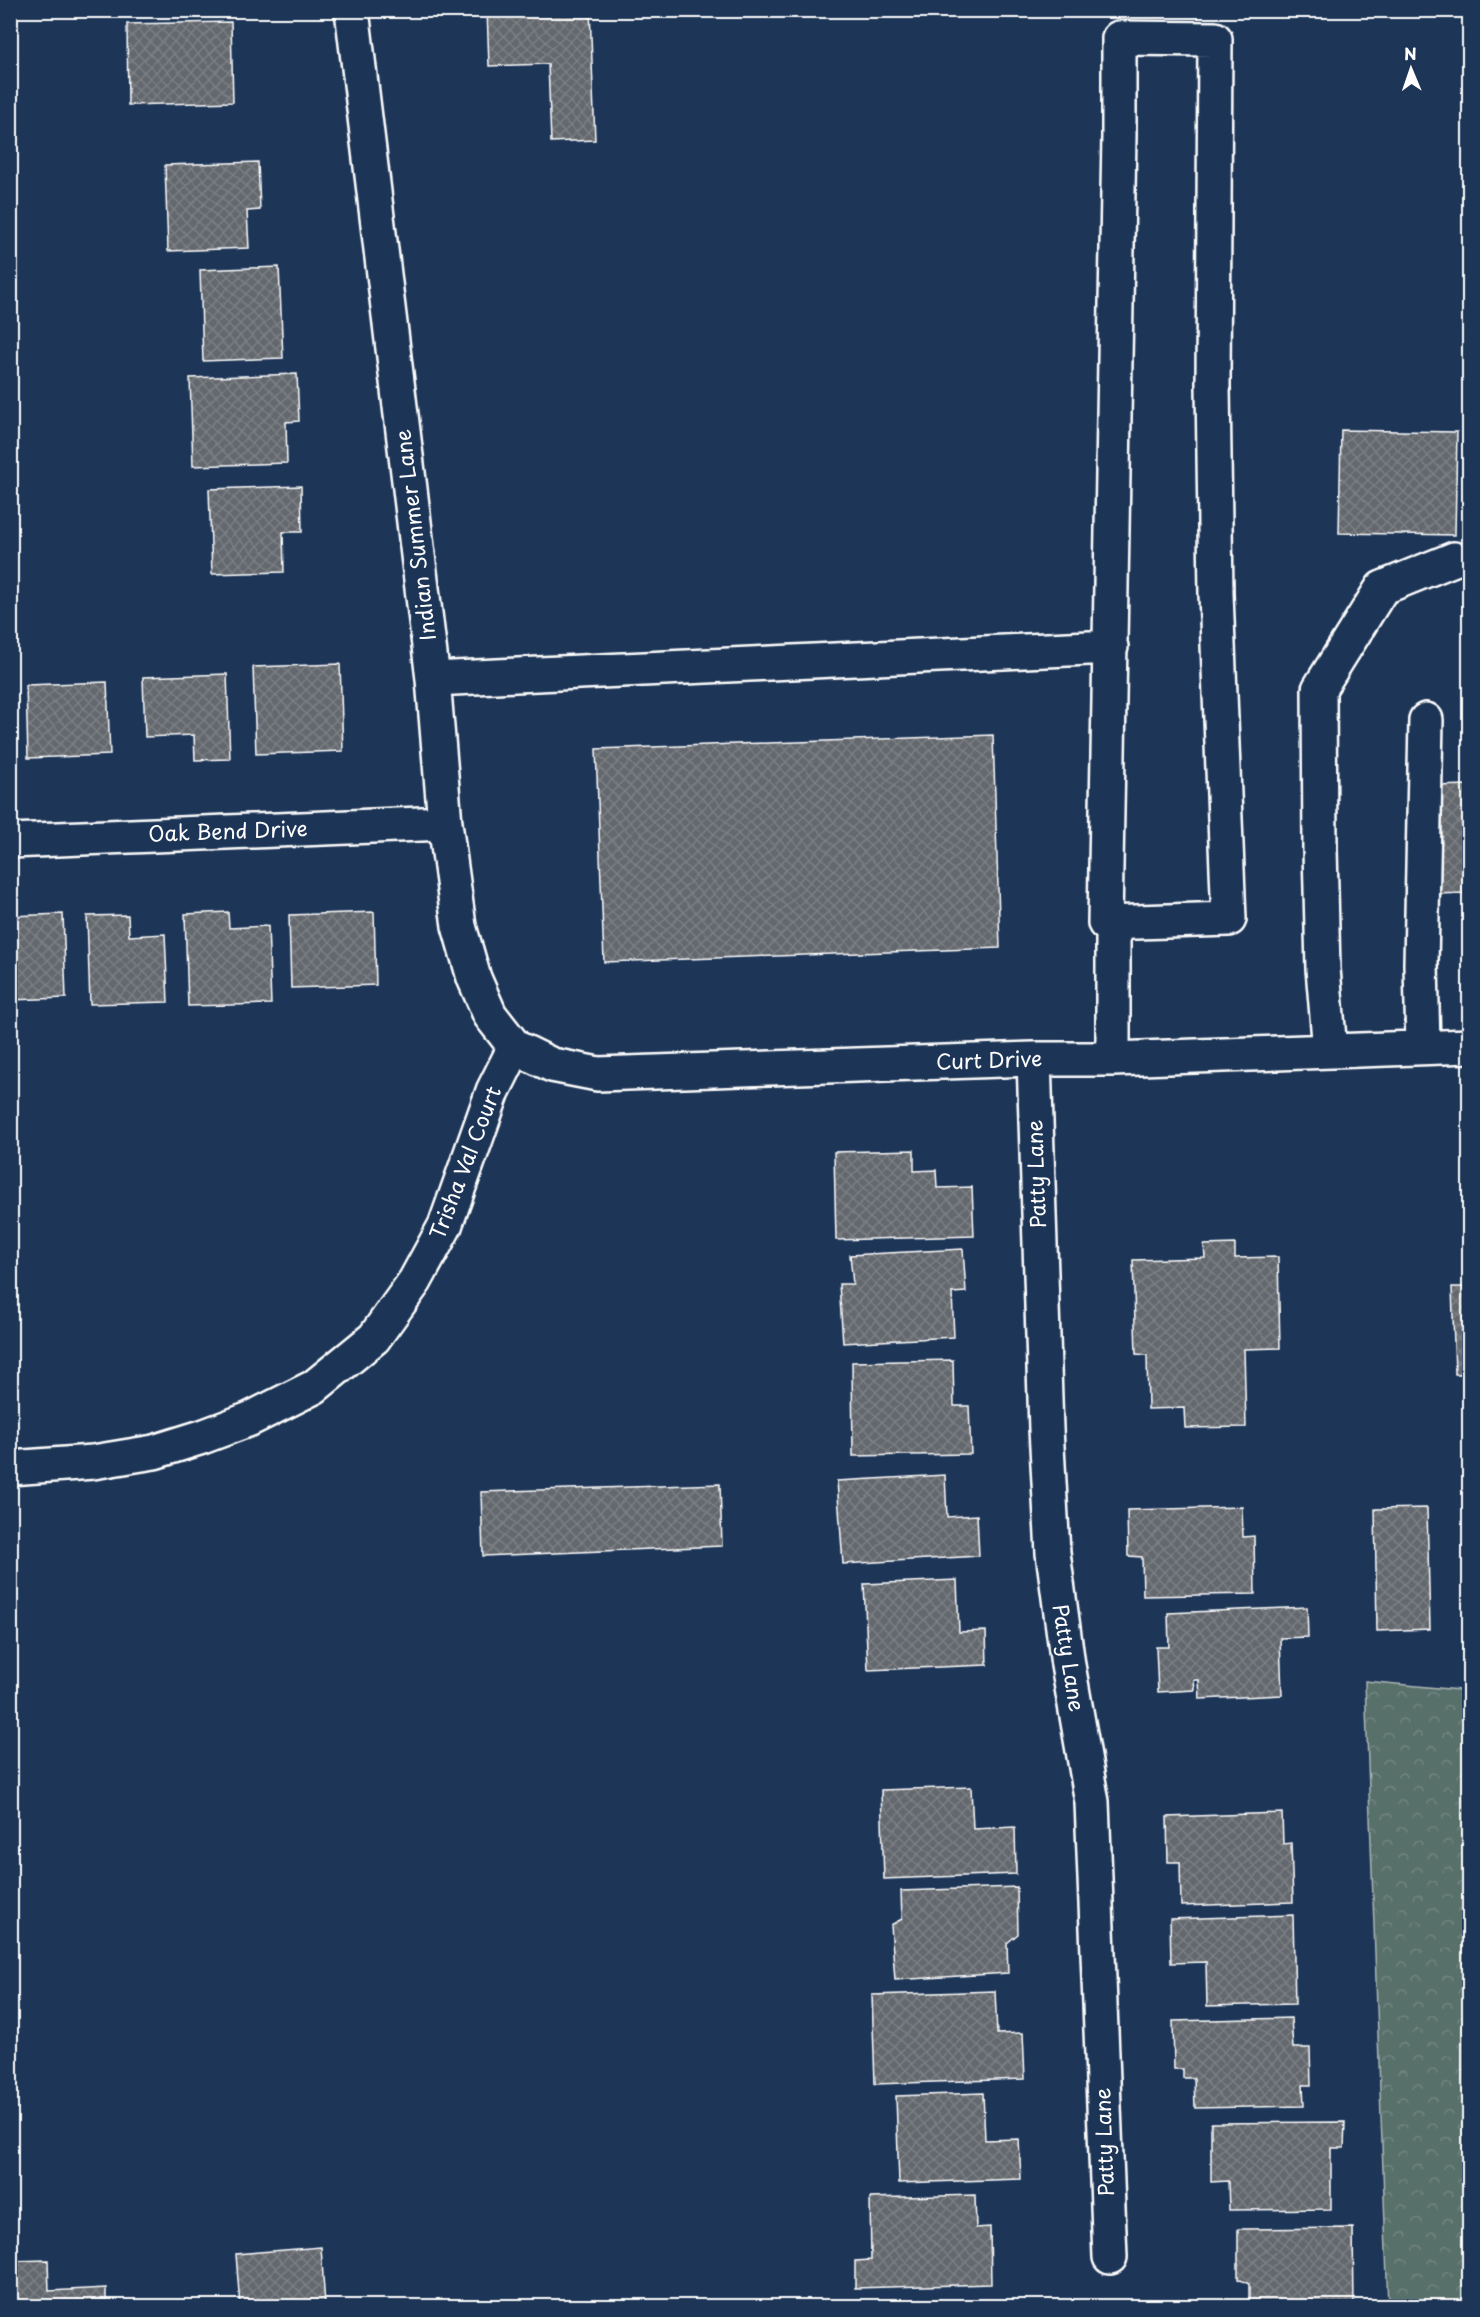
<svg xmlns="http://www.w3.org/2000/svg" width="1480" height="2317" font-family="'Playpen Sans',sans-serif">
<defs>
<pattern id="forest-crowns" width="20" height="18" patternUnits="userSpaceOnUse" patternTransform="scale(1.5)"><rect width="20" height="18" fill="#596f6b"/><path d="M2 6a3 3 0 1 1 6 0M12 15a3 3 0 1 1 6 0" fill="none" stroke="#728581"/></pattern>
<pattern id="building-cross-hatch" width="8" height="8" patternUnits="userSpaceOnUse" patternTransform="scale(1.5)"><rect width="8" height="8" fill="#64686e"/><path d="M0 0l8 8M0 8l8-8" fill="none" stroke="#7b7f84"/></pattern>
</defs>
<rect width="100%" height="100%" fill="#1d3557"/>
<filter id="ink" filterUnits="userSpaceOnUse"><feTurbulence type="fractalNoise" baseFrequency=".0167" numOctaves="2"/><feDisplacementMap in="SourceGraphic" scale="12" xChannelSelector="R" yChannelSelector="G"/><feConvolveMatrix kernelMatrix="1 2 1 2 8 2 1 2 1" color-interpolation-filters="sRGB"/></filter>
<g filter="url(#ink)">
<path fill="url(#forest-crowns)" stroke="#acb7b5" stroke-width="1.5" d="M1365,1681L1469,1691V2306H1388Z"/>
<path fill="url(#building-cross-hatch)" stroke="#fff" stroke-width="1.5" d="M487,10H590L595,140L551,142L548,64L489,66Z
M231,22L233,102L128,105L127,24Z
M258,162L260,210L247,211L249,248L168,251L165,165Z
M279,267L283,358L203,361L200,270Z
M297,374L299,421L286,422L287,463L193,466L190,378Z
M1341,430L1457,432L1455,535L1339,533Z
M301,486L302,532H283L284,572L212,574L209,489Z
M340,664L343,751L256,754L253,667Z
M227,674L230,759L195,760L194,735L145,737L143,677Z
M107,682L110,755L28,758L26,685Z
M993,735L1000,948L604,962L596,749Z
M1470,785V893L1435,894L1432,786Z
M228,912L229,928L268,926L271,1004L188,1006L185,914Z
M374,912L376,985L291,988L289,915Z
M63,914L66,998L10,1000V916Z
M128,915L129,936L165,934L168,1002L90,1004L87,916Z
M914,1150V1171L936,1170L937,1188L972,1187L974,1236L836,1240L834,1152Z
M1235,1244V1258L1278,1257L1280,1348L1244,1349L1246,1427L1185,1428L1184,1408L1148,1409L1147,1355L1136,1354L1133,1260L1205,1258L1204,1245Z
M963,1249L966,1292L952,1293L954,1337L843,1343L839,1284H853L850,1255Z
M1452,1287H1470V1374H1455Z
M953,1360L954,1406H969L971,1454L853,1456L852,1362Z
M945,1475L947,1517L977,1515L979,1556L843,1564L837,1481Z
M720,1484L722,1546L483,1556L481,1492Z
M1242,1507L1243,1537L1254,1536L1255,1594L1143,1596L1142,1557L1128,1556L1127,1510Z
M1427,1508L1430,1629L1377,1631L1375,1509Z
M957,1580L959,1632L986,1631L987,1665L868,1670L864,1584Z
M1307,1607L1308,1637L1280,1638L1282,1695L1200,1699L1199,1680H1194L1195,1690L1158,1692L1156,1647H1169L1168,1613Z
M971,1787L973,1829L1015,1827L1016,1874L884,1879L881,1790Z
M1282,1813L1283,1844L1291,1843L1293,1902L1181,1906L1180,1862H1168L1167,1817Z
M1017,1887L1018,1934L1007,1943L1008,1973L895,1980L891,1925L902,1919L901,1891Z
M1293,1915L1295,2004L1207,2006L1206,1962L1171,1963L1170,1919Z
M995,1991L997,2034L1023,2033L1025,2079L875,2084L872,1995Z
M1291,2018L1293,2048H1310L1311,2085H1303L1304,2106L1195,2108L1194,2078H1183V2069H1174L1173,2021Z
M983,2093L985,2140L1019,2139L1021,2179L899,2183L896,2096Z
M1345,2122L1344,2148H1331V2209L1229,2210L1228,2181L1211,2182V2123Z
M975,2195L976,2228L990,2227L991,2284L855,2288V2261L871,2260L870,2198Z
M1353,2228L1354,2304L1249,2306V2284L1238,2279V2229Z
M321,2247L325,2305L240,2306L236,2254Z
M48,2260L49,2291L106,2288V2306H10V2261Z
M981,2301L982,2306H958Z"/>
<g fill="none" stroke-linecap="round" stroke-linejoin="round">
<defs>
<path id="minor" d="M352,10L433,679L445,823L459,926L474,978L490,1015L515,1047L552,1065L598,1074L1034,1059H1113L1470,1046
M1119,38L1215,39L1213,385L1216,594L1229,919L1105,923L1119,135Z
M433,679L1111,647
M10,841L445,823
M1113,923V1059
M1423,1047L1421,964L1426,720
M1330,1051L1323,969L1320,849L1319,689L1382,588L1454,559
M1034,1059L1046,1429L1053,1553L1068,1665L1092,1802L1110,2257
M10,1468L93,1462L154,1452L202,1437L250,1419L314,1387L374,1338L415,1281L445,1226L493,1091L515,1047"/>
</defs>
<use href="#minor" stroke="#fff" stroke-width="38"/>
<use href="#minor" stroke="#1d3557" stroke-width="33"/>
</g>
</g>
<g text-anchor="middle" stroke-width="4.5" stroke-linejoin="round" paint-order="stroke">
<g font-size="21" fill="#fff" stroke="#1d3557">
<text transform="translate(416 535) rotate(-97)" y="7">Indian Summer Lane</text>
<text transform="translate(228 832) rotate(-2)" y="7">Oak Bend Drive</text>
<text transform="translate(989 1061) rotate(-2)" y="7">Curt Drive</text>
<text transform="translate(466 1163) rotate(-69)" y="7">Trisha Val Court</text>
<text transform="translate(1037 1174) rotate(-92)" y="7">Patty Lane</text>
<text transform="translate(1068 1658) rotate(81)" y="7">Patty Lane</text>
<text transform="translate(1105 2142) rotate(-92)" y="7">Patty Lane</text>
</g>
</g>
<rect width="1480" height="2317" fill="none" stroke="#1d3557" stroke-width="36"/>
<rect x="18" y="18" width="1444" height="2281" fill="none" stroke="#fff" stroke-width="2" filter="url(#ink)"/>
<g transform="translate(1411 69) rotate(358)" stroke="#1d3557" stroke-width="4.5" paint-order="stroke">
<path d="M0-4.5L10 22L0 15L-10 22Z" fill="#ffffff"/>
<text y="-9" font-size="16" font-weight="bold" text-anchor="middle" fill="#ffffff">N</text>
</g>
</svg>
